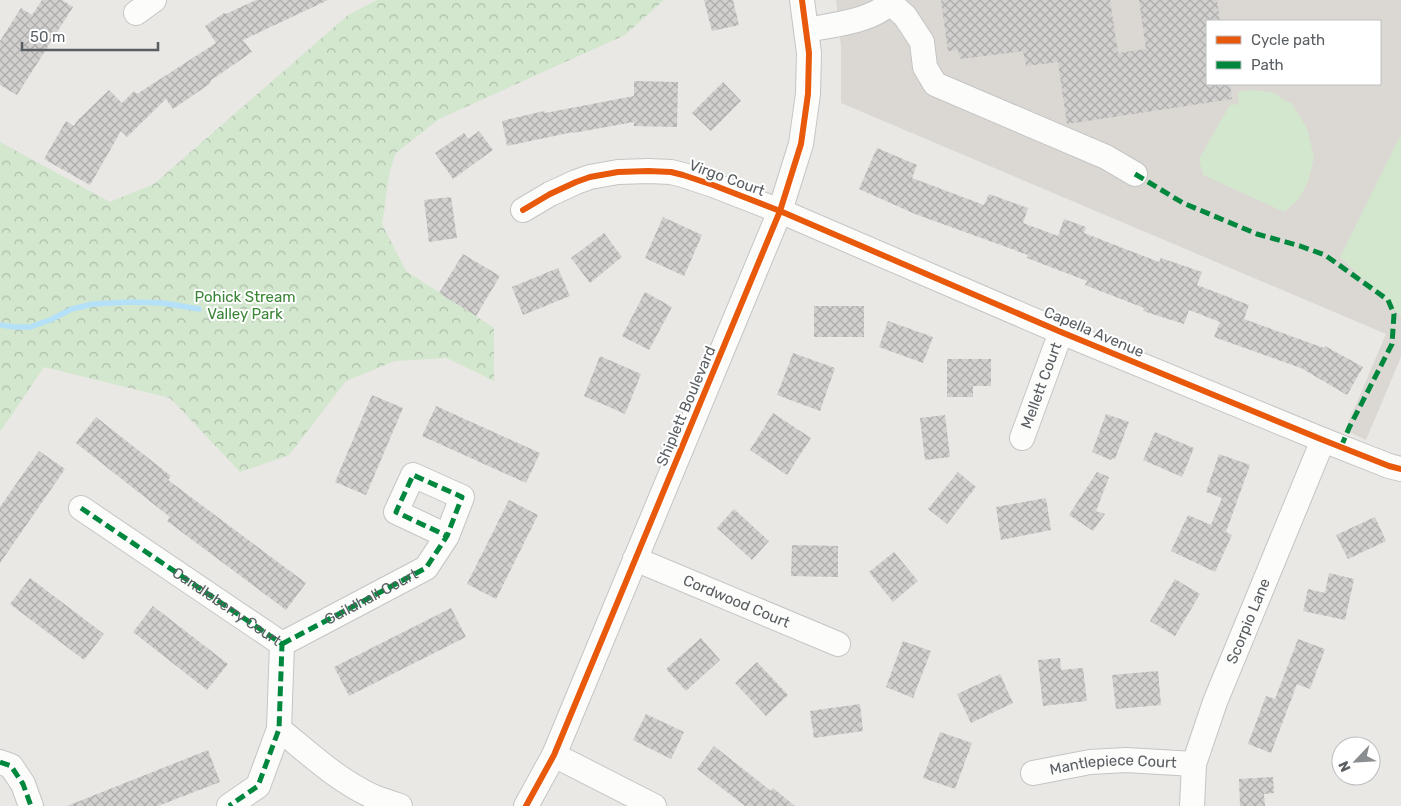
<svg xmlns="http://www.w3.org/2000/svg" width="1401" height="806" font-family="Rubik,sans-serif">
<defs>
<pattern id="forest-crowns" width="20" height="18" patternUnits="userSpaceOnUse" patternTransform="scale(1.25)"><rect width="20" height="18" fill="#d3e6ce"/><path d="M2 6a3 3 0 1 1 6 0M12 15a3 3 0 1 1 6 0" fill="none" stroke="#aebeab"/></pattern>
<pattern id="building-cross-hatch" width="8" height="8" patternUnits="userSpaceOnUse" patternTransform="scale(1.25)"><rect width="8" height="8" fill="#d1d0ce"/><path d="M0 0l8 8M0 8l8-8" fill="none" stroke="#adacab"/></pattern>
</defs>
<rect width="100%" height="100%" fill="#e9e8e4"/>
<path fill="#dbd8d3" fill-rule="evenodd" d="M836,0H1401V357L1366,440L1345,430L1386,334L841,103V47ZM1207,21H1380V84H1207Z"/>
<path fill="#d3e6ce" d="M1251,90L1271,92L1292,104L1307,128L1314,157L1308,182L1298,200L1284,212L1203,175L1199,159L1230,105L1239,104L1238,92Z
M1401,134V316L1340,257Z"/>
<path fill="url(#forest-crowns)" d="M377,0H664L625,35L439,119L396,153L390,170L382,224L406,271L494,328V381L447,358L395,361L346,381L289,455L240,472L170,398L44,367L0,432V142L110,202L154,184L348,15Z"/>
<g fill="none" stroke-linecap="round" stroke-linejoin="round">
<path stroke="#b4e1f7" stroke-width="5.5" d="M0,325L15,327H30L50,320L72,309L93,304L130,302L163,303L199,309"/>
</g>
<path fill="url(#building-cross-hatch)" d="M42,0H62L73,7L17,95L0,85V41L21,8L32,15Z
M256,0H328L243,40L252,52L210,81L211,83L173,109L166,99L127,137L121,131L90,185L44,159L66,121L74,126L76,122L109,90L122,103L134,91L137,94L216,43L205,26L224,13L226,14Z
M704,0H733L739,25L712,31Z
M941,0H1110L1118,53L1146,49L1139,0H1217L1220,21H1207V84H1230L1232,99L1067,124L1058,62L1026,66L1023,51L960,59L958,50L948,51Z
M634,81L678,82L677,127L634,126V122L573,133V132L507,146L502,121L544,111L545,113L634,96Z
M723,82L741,101L711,131L692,113Z
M479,131L493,150L453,179L435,153L464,133L468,139Z
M877,148L917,165L912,178L984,205L989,194L1028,208L1023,223L1058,236L1064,219L1086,227L1084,233L1159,262L1161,258L1202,272L1197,285L1249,305L1244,319L1324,348L1325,346L1363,367L1347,395L1301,368L1214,337L1220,322L1189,310L1184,324L1143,311L1144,308L1085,285L1087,281L1027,258L1028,255L915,214L859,189Z
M451,197L457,238L429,242L424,200Z
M663,217L702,235L684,276L645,258Z
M604,233L622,257L590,283L571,258Z
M463,254L500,276L476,316L439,293Z
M558,268L570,296L523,315L512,287Z
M645,292L672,307L649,350L622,336Z
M814,306H864V337H814Z
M888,321L933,337L923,363L879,347Z
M793,353L835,368L820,411L777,395Z
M600,356L641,374L625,414L584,396Z
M947,359H991V386H973V397H947Z
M372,395L403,408L366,495L335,482Z
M436,406L540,453L526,483L422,436Z
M773,413L811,438L787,475L750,450Z
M1106,414L1129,422L1115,459L1112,458L1111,460L1092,452Z
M945,415L950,457L925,460L920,418Z
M96,417L171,476L168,480L306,583L286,610L167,521L170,517L76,443Z
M1155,432L1194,448L1182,477L1143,460Z
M39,451L65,469L0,563V507Z
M1219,454L1250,465L1226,532L1232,535L1215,572L1171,551L1188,515L1211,525L1222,498L1206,492Z
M958,472L976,487L947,524L928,509Z
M1097,472L1109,477L1096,511L1105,514L1093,531L1069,515Z
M1046,498L1051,530L1001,540L996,507Z
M509,500L538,515L496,599L467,584Z
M734,509L769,541L752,560L717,528Z
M1375,517L1386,541L1348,559L1336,535Z
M792,545L838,546V577L791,576Z
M894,552L918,581L893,602L869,572Z
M1329,573L1354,579L1345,620L1303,611L1308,589L1325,593Z
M30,578L104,634L84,660L10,604Z
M1175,579L1200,594L1175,636L1150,621Z
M153,606L228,664L207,690L133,632Z
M451,608L466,637L349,696L334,667Z
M701,638L720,660L686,691L666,669Z
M1298,639L1325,649L1310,689L1297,684L1271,753L1248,744L1266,696L1275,699Z
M903,641L931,651L913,698L886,687Z
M1060,658L1061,670L1083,668L1087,701L1043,706L1038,660Z
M757,662L788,695L766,716L735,683Z
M1158,671L1161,705L1116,709L1112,675Z
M1000,674L1013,703L971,723L957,694Z
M860,704L863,731L814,738L810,711Z
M646,714L684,732L671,759L633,740Z
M940,732L972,743L955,789L923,778Z
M714,746L771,791L773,788L795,806H745L697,769Z
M208,750L220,782L158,806H67Z
M1273,777L1274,793L1264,794L1265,806H1240L1239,779Z"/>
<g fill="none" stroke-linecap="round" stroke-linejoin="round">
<defs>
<g id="minor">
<path d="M890,3L905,16L922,42L925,67L935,84L1106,157L1135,174"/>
<path d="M136,13L154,0"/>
<path d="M807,30C832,25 876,21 892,0"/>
<path d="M523,210L550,194L576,182L590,177L618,172L648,171L671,172L683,175L713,185L780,211L1061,332L1323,440L1389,466L1401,469"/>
<path id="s1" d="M1022,438L1061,332"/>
<path d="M81,508L282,644L279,729L258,786L229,806"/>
<path id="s2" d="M635,559L838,644"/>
<path d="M282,644L426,568L447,536L462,497L413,475L396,512L447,536"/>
<path d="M279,729C309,753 338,781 374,797C382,800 391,803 400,806"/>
<path d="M554,755L654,806"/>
<path d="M0,762L11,766L23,784L31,806"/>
<path id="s3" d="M1033,773L1090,762L1126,760L1194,764"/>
<path d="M526,806L554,755L780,211L801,144L808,94L809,53L802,0"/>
<path id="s4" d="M1192,806L1194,764L1215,702L1323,440"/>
</g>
</defs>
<use href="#minor" stroke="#c4c5c5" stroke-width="26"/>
<use href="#minor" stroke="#fcfcfb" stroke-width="24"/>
<g stroke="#00873e" stroke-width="5" stroke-dasharray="10 5" stroke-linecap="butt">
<path d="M1135,174L1183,203L1257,234L1300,246L1325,255L1388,300L1394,314L1392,344L1349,428L1341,447"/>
<path id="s5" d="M81,508L282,644L279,729L258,786L229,806"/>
<path id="s6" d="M282,644L426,568L447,536L462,497L413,475L396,512L447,536"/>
<path d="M0,762L11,766L23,784L31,806"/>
</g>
<defs>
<path id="cycleway" d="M523,210L550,194L576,182L590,177L618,172L648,171L671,172L683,175L713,185L780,211L1061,332L1323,440L1389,466L1401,469
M526,806L554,755L780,211L801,144L808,94L809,53L802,0"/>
</defs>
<use href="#cycleway" stroke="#fff" stroke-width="9"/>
<use href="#cycleway" stroke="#e8590c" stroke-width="6"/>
</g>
<g text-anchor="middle" stroke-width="4" stroke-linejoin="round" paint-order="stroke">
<g font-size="15" fill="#595e62" stroke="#fff">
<text transform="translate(727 178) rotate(20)" y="5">Virgo Court</text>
<text transform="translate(1094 332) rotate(23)" y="5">Capella Avenue</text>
<text dy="5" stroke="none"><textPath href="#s1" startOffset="56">Mellett Court</textPath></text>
<text transform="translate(686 406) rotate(-67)" y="5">Shiplett Boulevard</text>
<text dy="5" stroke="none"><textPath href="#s6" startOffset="101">Guildhall Court</textPath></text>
<text dy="5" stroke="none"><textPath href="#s2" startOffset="110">Cordwood Court</textPath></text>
<text dy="5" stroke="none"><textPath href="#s5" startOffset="176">Candleberry Court</textPath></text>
<text dy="5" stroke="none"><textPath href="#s4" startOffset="195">Scorpio Lane</textPath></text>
<text dy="5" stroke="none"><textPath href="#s3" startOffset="81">Mantlepiece Court</textPath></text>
</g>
<g font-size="15" fill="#398535" stroke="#fff">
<text x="245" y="302">Pohick Stream<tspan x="245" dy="17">Valley Park</tspan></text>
</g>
</g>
<rect x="1206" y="20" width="175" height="65" fill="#ffffff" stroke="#bdbfc0"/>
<rect x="1216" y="36" width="25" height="8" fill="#e8590c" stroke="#bdbfc0"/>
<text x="1251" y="45" font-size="15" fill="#595e62">Cycle path</text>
<rect x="1216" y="61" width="25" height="8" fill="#00873e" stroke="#bdbfc0"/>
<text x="1251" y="70" font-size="15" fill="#595e62">Path</text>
<g transform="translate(1356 761) rotate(245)"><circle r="24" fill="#ffffff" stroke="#bdbfc0"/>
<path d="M0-4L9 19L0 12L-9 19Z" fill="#8b8e90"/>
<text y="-8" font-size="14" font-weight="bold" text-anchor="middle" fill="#595e62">N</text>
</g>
<path d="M22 42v8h136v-8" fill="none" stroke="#595e62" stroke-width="2.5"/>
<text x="30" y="42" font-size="15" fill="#595e62" stroke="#ffffff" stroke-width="4" paint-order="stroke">50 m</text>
</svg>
